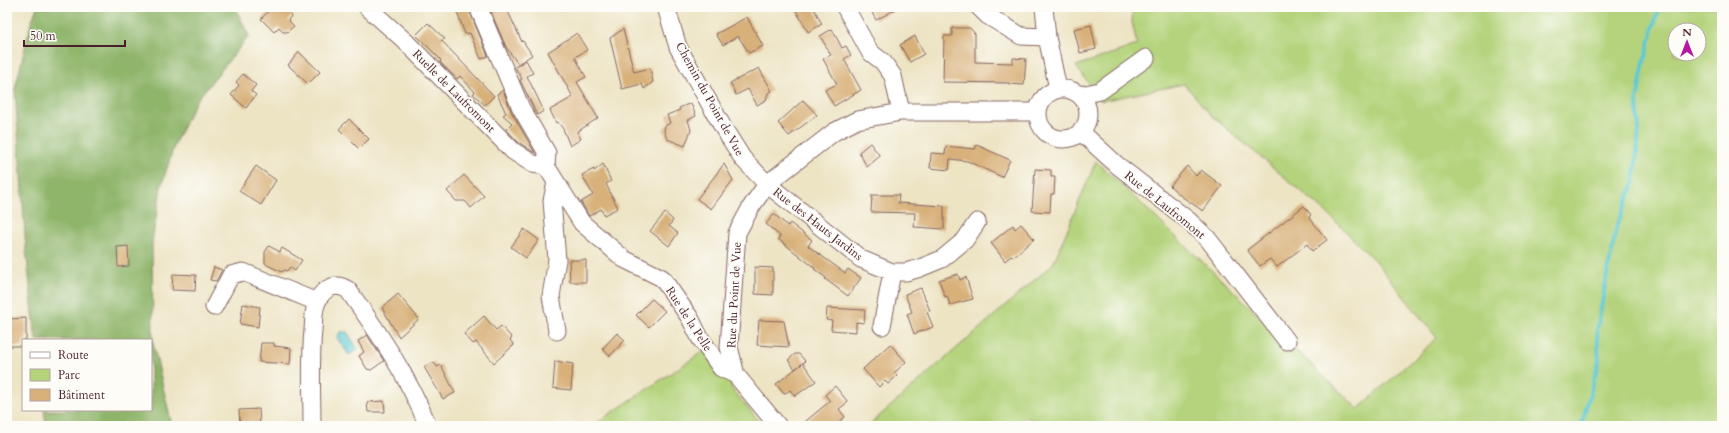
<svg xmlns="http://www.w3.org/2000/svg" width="1729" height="433" font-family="Cardo,serif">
<rect width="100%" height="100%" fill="#fdfcf7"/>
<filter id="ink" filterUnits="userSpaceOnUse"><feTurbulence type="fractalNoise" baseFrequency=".025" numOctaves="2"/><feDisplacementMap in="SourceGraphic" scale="8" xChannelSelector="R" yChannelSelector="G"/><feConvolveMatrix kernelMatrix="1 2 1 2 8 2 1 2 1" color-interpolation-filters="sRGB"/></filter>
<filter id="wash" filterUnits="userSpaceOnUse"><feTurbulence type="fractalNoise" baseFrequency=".012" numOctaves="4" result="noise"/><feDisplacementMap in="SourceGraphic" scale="16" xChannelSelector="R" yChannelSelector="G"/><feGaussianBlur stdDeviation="0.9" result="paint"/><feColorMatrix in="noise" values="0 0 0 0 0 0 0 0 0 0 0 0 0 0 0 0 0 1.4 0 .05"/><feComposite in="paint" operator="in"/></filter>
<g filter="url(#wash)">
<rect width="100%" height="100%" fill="#ede4c4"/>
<path fill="#b4d37b" stroke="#7f7953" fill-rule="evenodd" d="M1133,7H1722V426H1033L1028,416L1016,426H911V424L908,426H868L1053,264L1096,161L1358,409L1437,338L1376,262L1325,211L1213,117L1184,84L1101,101L1076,66L1137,45L1132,22ZM1675,30H1699V54H1675Z
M716,343L732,389L763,426H592Z"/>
<path fill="#8fb56b" stroke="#6c6a4b" d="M37,7H235L249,36L196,101L175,143L161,187L152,242L153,343L172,426H46L44,410H151V340H36L26,250L15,89L31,23Z"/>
<path fill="#5cc8d2" stroke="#53747e" d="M340,332H347L358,349L349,355L337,338Z"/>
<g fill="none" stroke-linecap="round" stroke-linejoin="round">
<path stroke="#5cc8d2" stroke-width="4" d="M1581,426L1599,361L1597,330L1607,275L1617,226L1634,183L1639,131L1637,100L1644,62L1659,7"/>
</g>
<g id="blocks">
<path fill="#d8b079" d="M272,7H286L291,16L288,20L294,26L287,32H283L279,27L274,32L261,19Z
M455,7H468L488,56L481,59L470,33L465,34Z
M494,7H506L522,42L523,41L532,55L518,64L506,47L491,12L496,10Z
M794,7H813L822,24L808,32Z
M869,7H900L876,20Z
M747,17L763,46L749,53L738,36L723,45L716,34Z
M428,23L445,39L441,40L494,96L485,105L473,94L475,92L460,76L457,79L440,62L441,60L416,35Z
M1091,25L1096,49L1080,53L1074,29Z
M952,28H970L975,34V62L1013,63V58L1026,59L1024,85L1009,84V83L943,82L944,36H952Z
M623,29L634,72L650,68L653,82L644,89L642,84L622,89L610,38Z
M832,29L842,48L846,46L851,55L844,59L861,90L834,106L825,90L837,84L823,59L831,55L820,36Z
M577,33L587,50L575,57L586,77L577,82L598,118L577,132L581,139L570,146L563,129L558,122L556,123L550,110L573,97L548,52Z
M915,36L924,54L910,62L900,45Z
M299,52L320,72L308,84L288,65Z
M526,60L533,73L527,76L544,111L537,115L520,80L522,79L515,67Z
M759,68L772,91L768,93L766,100L757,105L748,89L736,95L730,83Z
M243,74L256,85L251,91L256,95L246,108L231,95L239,85L236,82Z
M503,90L512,113L535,153L518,142L506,129L512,123L503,115L506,113L497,94Z
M803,100L817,115L789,136L778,123Z
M691,103L696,116L688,120L691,130L685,146L667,139L664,131L665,126L670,123L667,115L680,110L679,108Z
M349,119L369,139L359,149L339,129Z
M870,143L880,156L867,167L859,152Z
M977,145L1010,160L1002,177L967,161L950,159L949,170L930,168L931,153L945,154L946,146L975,149Z
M603,164L611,181L606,184L618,208L604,215L601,209L589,216L581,202L593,195L582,175L594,169V171Z
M724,164L733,180L711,209L697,199Z
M256,166L276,180L261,205L239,191Z
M1187,166L1196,176L1201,170L1222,186L1203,211L1181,196L1170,186Z
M1035,169L1051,170V177H1055L1054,194H1051L1050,212L1032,211Z
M464,175L484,196L471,208L465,201H456L447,191Z
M872,195H899L898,203L944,206V229L914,227L915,213L871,212Z
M1304,206L1311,215L1309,217L1327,240L1312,251L1307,244L1277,267L1270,259L1260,266L1247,250Z
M665,213L673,220L669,226L678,233L669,246L650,231Z
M774,214L788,226L790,223L812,240L808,246L845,273L848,269L861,278L848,296L825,279L826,278L814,269L815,268L778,239L780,236L766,224Z
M1021,224L1034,239L1013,257L1012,255L1005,261L991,243L1013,225L1015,229Z
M524,229L539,240L526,258L511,247Z
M128,246L129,266L118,267L117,247Z
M269,246L280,252L282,248L302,260L295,271L290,267L287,271L284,270L282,272L267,265L265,263V252Z
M569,260H586V282H570Z
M214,267L222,270L216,281L210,280Z
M755,267L773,268V295L755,294Z
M173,274L196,275L195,291L172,290Z
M958,274L960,280L966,277L973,299L950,305L947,296L945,297L939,280Z
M921,288L930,311L927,312L933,327L914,334L907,314L912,312L905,294Z
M398,294L419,319L399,337L382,308Z
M652,299L665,311L649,327L636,315Z
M243,304L260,307L258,327L240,324Z
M827,308L865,310L864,323L856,322V332L831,330L832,321L826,320Z
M484,316L496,330L501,326L512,338L510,340L514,345L494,363L476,342L473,344L464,334Z
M26,318V340H23V346H7V319Z
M759,320L784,321L789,347L757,345Z
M617,333L625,340L610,356L602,349Z
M367,335L384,361L371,370L367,369L359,356L364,352L358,341Z
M261,343H274V346L291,348L290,364L259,362Z
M890,344L906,362L894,373L897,376L888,384L885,381L879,387L863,369Z
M795,354H799L805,361L803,363L816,381L795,396L790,390L784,394L776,384L803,363L795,369L788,360Z
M555,361L573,364L571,390L553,388Z
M434,362L437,367L441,365L455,393L443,399L424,367Z
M835,386L848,402L839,409L845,417L834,426H800L830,401L825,395Z
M384,401L385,412H368L367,402Z
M259,409L260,426H240L239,410Z"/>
</g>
</g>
<g filter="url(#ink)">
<use href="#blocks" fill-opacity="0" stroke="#836461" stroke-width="1"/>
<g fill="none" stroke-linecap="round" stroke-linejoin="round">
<defs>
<path id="minor" d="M367,7L404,40L513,151L533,164L546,166
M478,7L521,108L547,153L546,166L582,223L624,259L662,278L690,318L700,338L721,368L736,375
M666,7L678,47L724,129L743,159L767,184L861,259L892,272H906L920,268L942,259L965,240L977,222
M845,7L870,52L883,62L893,76L901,112
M979,7L988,16L1021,36L1047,37
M1044,7L1047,37L1058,89
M1038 114a25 25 0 1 1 50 0a25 25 0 1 1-50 0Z
M1080,95L1100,91L1146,58
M1081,132L1117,165L1188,220L1208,239L1287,341
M556,182L552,201L557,260L551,296L557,331
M214,307L231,275L243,272L317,302
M882,326L892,272
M312,426C312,394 310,362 313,330C314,322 313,313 316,305C320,291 334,280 348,290C379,333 408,376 428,426
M778,426L736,375L729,347L737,233L751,207L767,184L834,132L857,120L901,112H1037"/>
</defs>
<use href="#minor" stroke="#836461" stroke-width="19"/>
<use href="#minor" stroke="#fff" stroke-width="17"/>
</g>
</g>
<g text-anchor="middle" stroke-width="3.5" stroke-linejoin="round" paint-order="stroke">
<g font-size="12" fill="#4a1f2b" stroke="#fdfcf7">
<text transform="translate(454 91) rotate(45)" y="4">Ruelle de Laufromont</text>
<text transform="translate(710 99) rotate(61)" y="4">Chemin du Point de Vue</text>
<text transform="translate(1165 205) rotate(39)" y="4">Rue de Laufromont</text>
<text transform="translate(818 224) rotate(38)" y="4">Rue des Hauts Jardins</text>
<text transform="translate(734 295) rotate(-87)" y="4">Rue du Point de Vue</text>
<text transform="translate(689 319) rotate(57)" y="4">Rue de la Pelle</text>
</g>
</g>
<rect width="1729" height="433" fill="none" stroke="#fdfcf7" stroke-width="24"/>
<rect x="22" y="339" width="130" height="72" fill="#fdfcf7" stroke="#b5a4a5"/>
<rect x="30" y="352" width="20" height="6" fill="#ffffff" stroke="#b5a4a5"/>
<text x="58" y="359" font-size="12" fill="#4a1f2b">Route</text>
<rect x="30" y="369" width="20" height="12" fill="#b4d37b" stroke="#b5a4a5"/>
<text x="58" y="379" font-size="12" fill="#4a1f2b">Parc</text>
<rect x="30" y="389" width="20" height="12" fill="#d8b079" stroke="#b5a4a5"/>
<text x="58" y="399" font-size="12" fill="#4a1f2b">Bâtiment</text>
<g transform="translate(1687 42)"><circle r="19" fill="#fdfcf7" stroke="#b5a4a5"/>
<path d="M0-3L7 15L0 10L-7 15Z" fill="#b5179e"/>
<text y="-6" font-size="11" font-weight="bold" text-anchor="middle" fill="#4a1f2b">N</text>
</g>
<path d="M24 40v6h101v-6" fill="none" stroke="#4a1f2b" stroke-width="2"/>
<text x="30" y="40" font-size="12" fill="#4a1f2b" stroke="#fdfcf7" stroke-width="3" paint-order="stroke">50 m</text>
</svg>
